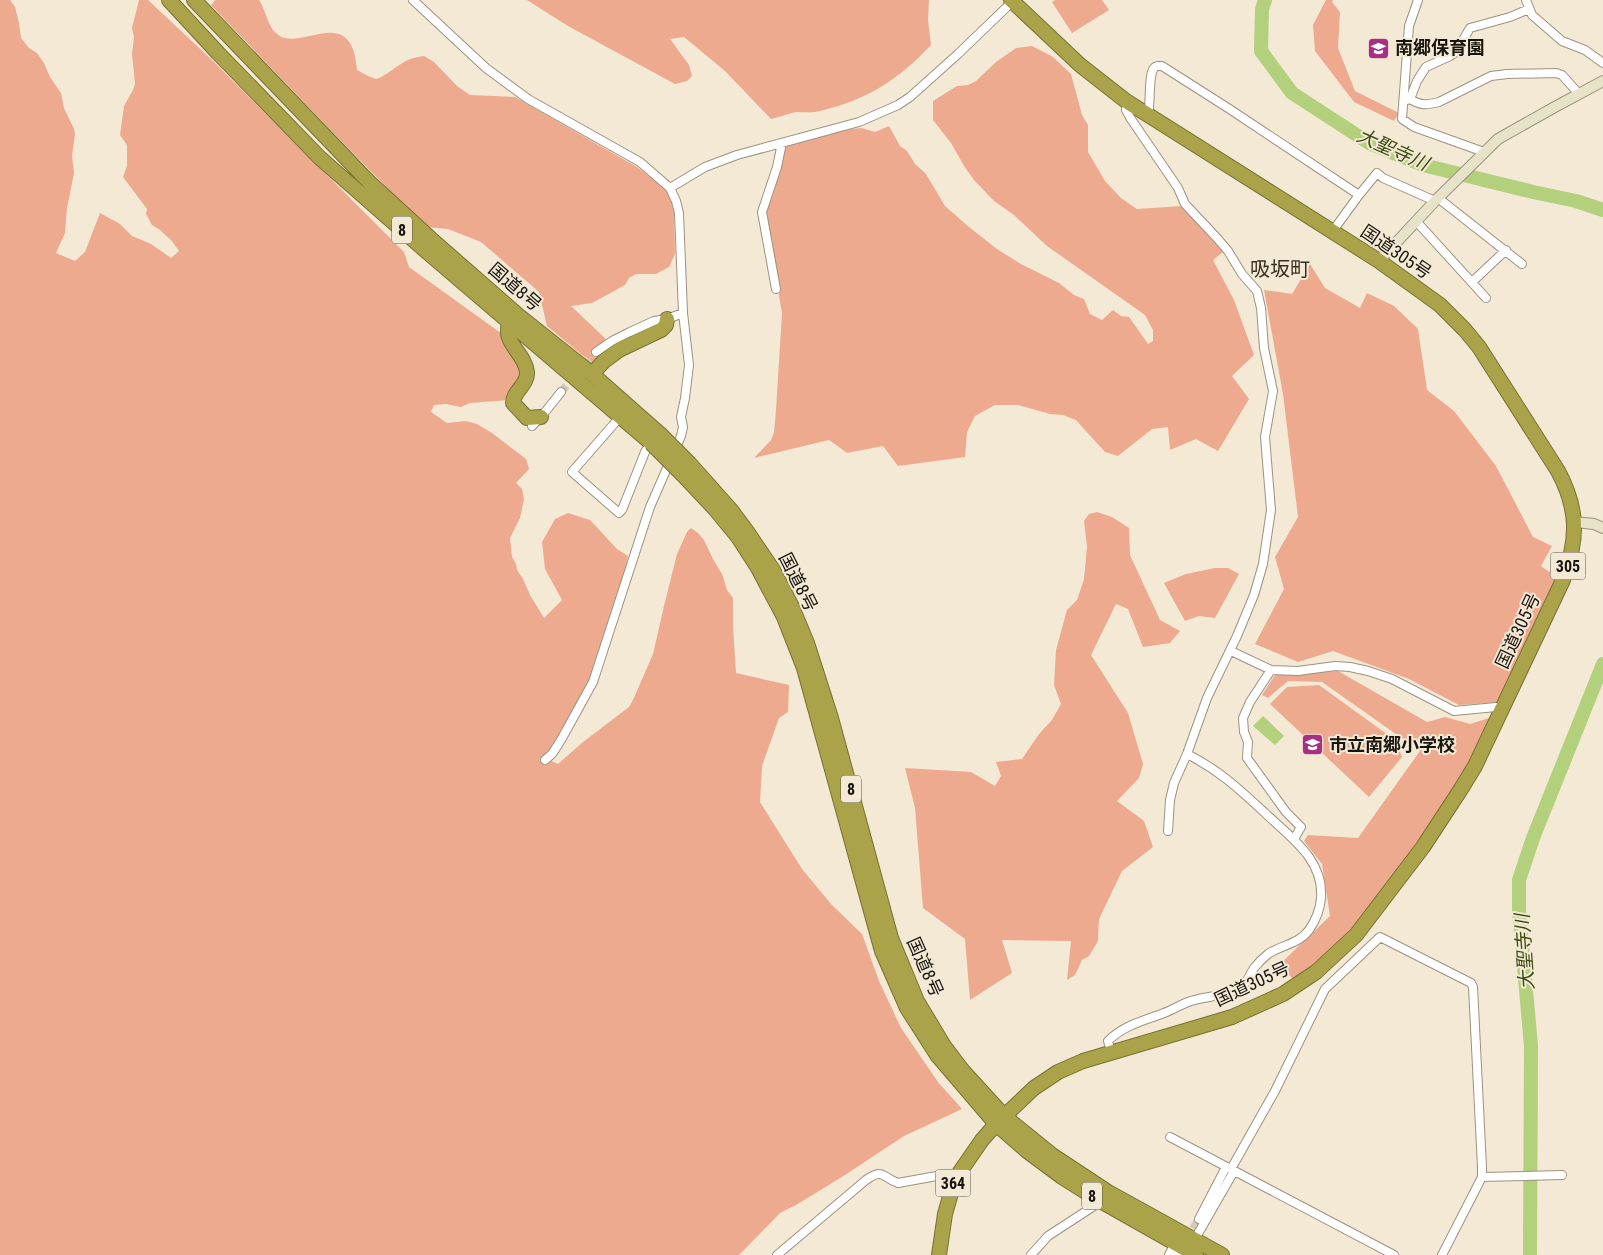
<svg xmlns="http://www.w3.org/2000/svg" width="1603" height="1255" font-family="'Roboto Condensed','Noto Sans JP',sans-serif">
<rect width="100%" height="100%" fill="#f3e9d5"/>
<path fill="#eeaa8f" d="M0,0H10L15,7L19,23L21,38L29,48L37,53L44,63L50,77L61,93L64,108L74,129L75,134L72,156L74,173L67,208L65,233L56,253L75,261L85,252L100,213L120,224L132,236L151,244L171,258L179,251L171,240L160,230L152,225L146,214L147,209L123,177L127,166V145L120,135L124,106L133,90L135,84L132,54L134,37L132,28L139,0H148L211,59L404,252L409,267L505,336L512,346L523,379L509,400L470,403L461,407L446,404L434,405L431,412L447,423L466,421L477,424L492,433L526,459L529,469L516,483L522,489L524,499L520,518L510,538L512,557L516,564L517,570L523,579L530,595L544,618L562,600L545,569L542,542L555,519L568,513L590,520L617,549L628,556L620,596L587,688L550,754L551,761L558,764L583,742L629,707L633,700L653,654L664,606L677,554L687,532L691,528L698,533L704,540L713,559L722,574L727,590L733,598V627L736,673L789,685L788,712L779,718L762,766L760,802L802,869L831,904L862,934L879,981L901,1028L938,1082L962,1109L904,1136L845,1175L796,1205L780,1213L739,1255H0Z
M215,0H259C266,10 267,26 277,34C297,51 337,14 352,47C355,53 356,62 357,70L368,76L376,79C386,76 392,69 401,64C408,59 416,57 424,56L434,62L457,86L470,95L515,97L637,167L663,187L671,198L674,213L675,254L669,267L656,274H636L629,278L625,285L592,303L571,306L607,340L592,350L599,361L593,364L547,326L539,292L481,242L448,229L426,227L339,139L211,5Z
M527,0H929L928,20L931,45C898,80 867,100 820,111C813,113 805,112 797,112C789,113 780,117 771,119L725,71L684,37L670,39L689,65L692,76L687,81L675,84L568,26Z
M1055,0H1102L1109,10L1072,33L1052,2Z
M1326,0H1333L1332,2L1340,12L1338,48L1355,91L1399,113L1394,121L1354,102L1315,51L1313,25Z
M1032,46L1053,57L1071,74L1082,115L1088,125V152L1105,181L1121,198L1137,209L1182,206L1223,252L1213,260L1234,300L1254,355L1232,376L1249,399L1218,451L1196,439L1170,450L1168,427L1152,429L1118,456L1105,452L1076,420L1063,415L1050,414L1018,405H995L975,416L967,432L965,457L898,466L883,446L847,453L829,440L754,458L771,440L774,433L776,410L782,313L765,214L784,144L809,140L844,130L861,128L875,132L889,126L900,146L907,151L915,164L926,174L945,206L969,227L997,249L1021,264L1059,283L1074,295L1084,299L1090,314L1102,320L1113,310L1121,316L1129,317L1148,344L1153,341V330L1145,315L1047,246L1014,215L994,201L974,180L964,166L951,143L933,120V101L957,86L968,85L976,81L996,62L1016,48Z
M1310,264L1325,288L1360,308L1367,293L1394,306L1418,329L1427,390L1454,411L1496,466L1533,537L1552,546L1541,566L1558,578L1528,636L1500,702L1459,705L1409,679L1333,651L1298,662L1255,644L1284,589L1275,557L1298,517L1283,394L1264,290L1292,294Z
M1097,512L1112,517L1129,528L1130,555L1160,620L1180,631L1170,643L1143,647L1128,609L1116,604L1091,655L1128,713L1143,764L1139,778L1117,801L1144,821L1153,847L1122,871L1099,919L1098,941L1089,956L1082,960L1075,975L1067,980L1071,941L1002,940L1012,973L970,1000L965,939L923,908L915,808L905,768L971,772L995,786L1001,776L996,762L1022,759L1039,734L1052,720L1061,704L1054,685L1056,650L1067,610L1077,600L1084,579L1087,547L1084,521L1089,514Z
M1215,568H1228L1239,574L1215,618L1199,616L1185,621L1164,583L1186,574Z
M1338,671L1427,722L1445,717L1470,724L1492,717L1451,804L1368,917L1295,981L1279,965L1330,916L1322,864L1304,841L1308,835L1358,838L1420,751L1322,682L1288,681L1268,698L1262,695L1275,675Z
M1319,685L1395,740L1402,757L1369,797L1270,704L1287,687Z"/>
<path fill="#b3d07d" d="M1263,716L1284,736L1275,745L1253,726Z"/>
<g fill="none" stroke-linecap="round" stroke-linejoin="round">
<path stroke="#b3d07d" stroke-width="14" d="M1265,0L1262,9L1261,51L1292,93L1369,143L1423,165L1533,192L1576,201L1603,210
M1530,1255L1531,1046L1519,911V880L1533,838L1603,664"/>
<path stroke="#d2c9b7" stroke-width="8" stroke-dasharray="8 4" stroke-linecap="butt" d="M561,392L596,352
M1187,1239L1199,1219"/>
<defs>
<path id="street" d="M413,0L486,68L528,99L640,162L670,188L676,201L679,213L683,313L689,365L685,398L681,417L683,427L681,436L650,507L593,682L561,740L552,754L545,760
M1418,0L1409,26L1402,119L1414,127L1484,152
M1526,0L1532,15L1562,41L1585,50L1603,63
M1410,99C1421,106 1427,105 1439,102L1491,76L1507,74L1556,73L1562,75L1579,94
M1406,100L1410,99L1417,81L1426,67L1450,56L1456,52L1470,28L1510,17L1529,9
M1126,101V110L1131,119L1178,188L1185,204L1217,238L1228,251L1242,274L1257,291L1261,308L1264,348L1273,391L1265,437L1271,510L1263,564L1254,595L1237,636L1207,698L1187,754L1174,783L1170,800L1168,831
M1148,115C1151,103 1148,76 1154,68C1156,65 1158,66 1162,66L1228,108L1359,195
M670,188L705,167L737,155L859,122L898,105L910,97L958,54L1013,1
M1438,198L1522,264
M1416,221L1486,298
M1332,232L1359,195L1377,173L1383,178L1435,201
M1472,282L1506,250
M776,289L762,212L777,167L782,143
M596,352L612,341L630,332L654,321L667,319L683,313
M620,417L572,472L619,513L622,510L645,452L651,443
M532,426L545,412L561,392
M1231,651L1271,670L1298,671L1335,666L1350,667L1368,671L1392,679L1454,711L1496,707L1501,712
M1271,670L1250,702L1243,718L1244,732L1248,742L1247,758L1286,812L1301,827L1294,839
M1111,1052L1108,1041C1124,1025 1143,1021 1164,1013C1175,1009 1184,1002 1195,1000C1209,996 1224,996 1236,990C1249,984 1247,978 1254,968C1258,963 1263,958 1268,954C1281,945 1299,944 1309,930C1316,920 1320,910 1321,898C1324,859 1290,837 1265,813C1239,789 1219,770 1187,754
M1170,1137L1394,1255
M1231,1169L1275,1091L1325,989L1380,937L1471,983L1473,987L1482,1167V1177L1442,1255
M1482,1177L1562,1175
M1199,1219L1226,1167
M1195,1239L1234,1171
M777,1255L866,1180C884,1168 881,1177 898,1183L942,1175L955,1179
M1031,1255L1048,1236L1094,1206L1097,1199
M1169,1255L1175,1243
M1178,1255V1254"/>
<path id="secondary" d="M1379,261L1435,201L1498,139L1553,108L1603,81
M1575,522L1594,524L1603,528"/>
<path id="highway" d="M169,0L218,53L320,158L426,251L651,443
M194,0L370,183L431,239L519,316L592,374L660,434
M509,322C508,326 508,330 508,334C510,347 525,356 527,372C528,385 513,391 513,403L527,418L541,417
M592,374L604,361L619,350L661,330L666,325L667,319
M690,464L731,510L748,533L773,570L792,607L807,643L831,718L891,938L917,1001L944,1046L963,1071L1004,1116L1052,1155L1108,1192L1222,1255
M683,475L715,509L738,537L758,568L784,617L804,668L882,951L907,1008L937,1055L996,1124L1027,1151L1062,1177L1097,1199L1196,1255
M939,1255L945,1214L955,1179L982,1140L996,1124L1034,1088L1058,1072L1083,1061L1232,1017L1283,994L1316,972L1356,935L1423,847L1461,789L1475,766L1563,580C1578,540 1579,510 1558,471L1479,347L1465,330L1440,305L1379,261L1126,101L1080,65L1011,0"/>
</defs>
<use href="#street" stroke="#9c9281" stroke-width="10"/>
<use href="#secondary" stroke="#9c9281" stroke-width="12"/>
<use href="#highway" stroke="#787134" stroke-width="16"/>
<use href="#street" stroke="#fff" stroke-width="8"/>
<use href="#secondary" stroke="#e6e3c8" stroke-width="10"/>
<use href="#highway" stroke="#aba349" stroke-width="14"/>
<defs>
<path id="highway-bridge" d="M660,434L690,464
M651,443L683,475"/>
</defs>
<use href="#highway-bridge" stroke="#787134" stroke-width="16" stroke-linecap="butt"/>
<use href="#highway-bridge" stroke="#aba349" stroke-width="14"/>
</g>
<defs>
<symbol id="school-square" viewBox="-11 -11 22 22"><rect x="-9" y="-9" width="18" height="18" rx="4" fill="#a72f85" stroke="#f3e9d5"/><path d="M0-5L7-2L0 1L-7-2ZM-4 1L0 2.5L4 1V4Q0 6-4 4Z" fill="#fff"/></symbol>
</defs>
<g fill-rule="evenodd">
<use href="#school-square" x="1366" y="36" width="25" height="25"/>
<use href="#school-square" x="1300" y="732" width="25" height="25"/>
</g>
<g text-anchor="middle" stroke-width="4" stroke-linejoin="round" paint-order="stroke">
<g fill="#f3e9d5" stroke="#5a544a" stroke-width="1">
<rect x="392" y="216.5" width="20" height="27" rx="4"/>
<rect x="1550.5" y="552.5" width="35" height="27" rx="4"/>
<rect x="841" y="775.5" width="20" height="27" rx="4"/>
<rect x="935.5" y="1169.5" width="35" height="27" rx="4"/>
<rect x="1082" y="1182.5" width="20" height="27" rx="4"/>
</g>
<g font-size="16" font-weight="bold" fill="#18140e">
<text x="402" y="236">8</text>
<text x="1568" y="572">305</text>
<text x="851" y="795">8</text>
<text x="953" y="1189">364</text>
<text x="1092" y="1202">8</text>
</g>
<g font-size="18" font-weight="bold" fill="#18140e" stroke="#f3e9d5" text-anchor="start">
<text x="1395" y="54">南郷保育園</text>
<text x="1329" y="751">市立南郷小学校</text>
</g>
<g font-size="18" fill="#18140e" stroke="#f3e9d5">
<text transform="translate(1396 252) rotate(34)" y="6">国道305号</text>
<text transform="translate(515 287) rotate(41)" y="6">国道8号</text>
<text transform="translate(798 582) rotate(63)" y="6">国道8号</text>
<text transform="translate(1518 631) rotate(-65)" y="6">国道305号</text>
<text transform="translate(925 967) rotate(66)" y="6">国道8号</text>
<text transform="translate(1252 984) rotate(-25)" y="6">国道305号</text>
</g>
<g font-size="19" font-style="italic" fill="#3c4d12" stroke="#f3e9d5">
<text transform="translate(1393 149) rotate(24)" y="7">大聖寺川</text>
<text transform="translate(1524 952) rotate(-94)" y="7">大聖寺川</text>
</g>
<g font-size="20" fill="#383021" stroke="#f3e9d5">
<text x="1280" y="276">吸坂町</text>
</g>
</g>
</svg>
